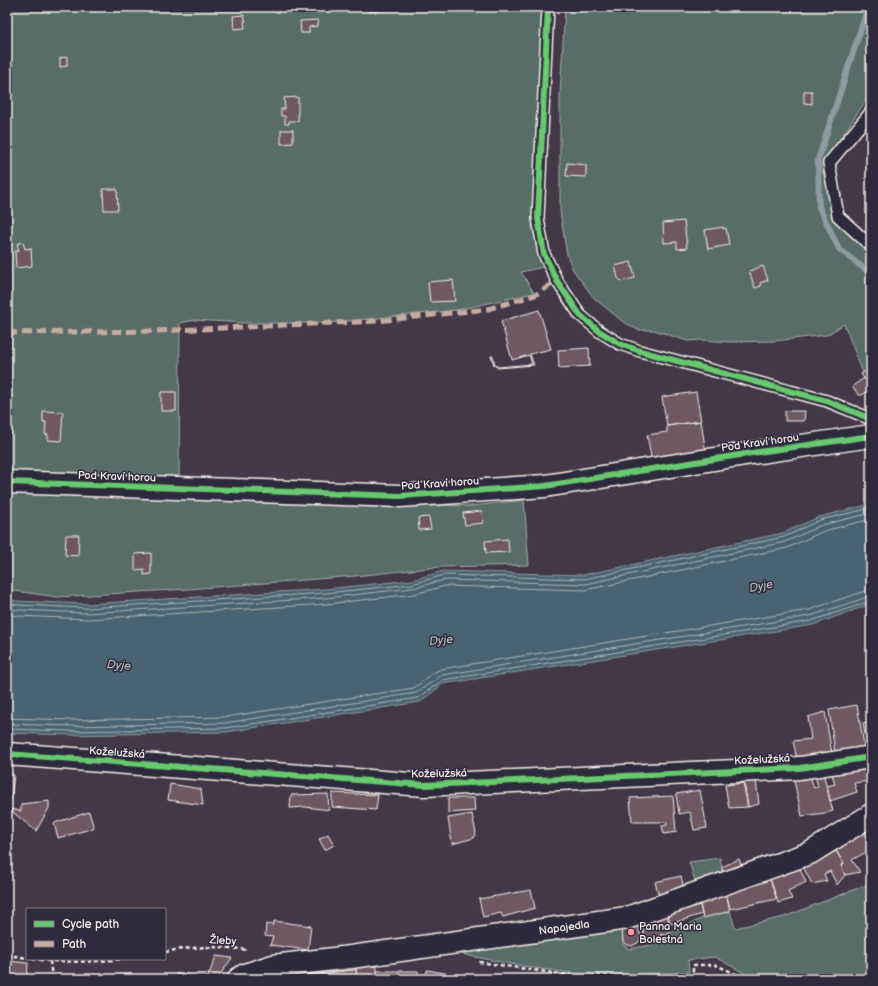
<svg xmlns="http://www.w3.org/2000/svg" width="878" height="986" font-family="'Balsamiq Sans',sans-serif">
<rect width="100%" height="100%" fill="#423848"/>
<filter id="ink" filterUnits="userSpaceOnUse"><feTurbulence type="fractalNoise" baseFrequency=".025" numOctaves="2"/><feDisplacementMap in="SourceGraphic" scale="8" xChannelSelector="R" yChannelSelector="G"/><feConvolveMatrix kernelMatrix="1 2 1 2 8 2 1 2 1" color-interpolation-filters="sRGB"/></filter>
<g filter="url(#ink)">
<path fill="#586d67" stroke="#a6afa8" d="M7,7H542L532,225L543,267L521,272L534,293L457,310L329,323H244L195,320L180,323L179,483L7,474Z
M565,7H871V93L821,167L839,223L871,251V367L863,373L844,324L827,335L774,341L730,342L702,340L687,341L654,330H638L622,321L594,298L573,270L567,255L560,211V95Z
M7,487L370,503L472,506L524,500L529,565L439,567L355,576L188,589L57,597L7,590Z
M720,858L723,874L706,880L704,876V881L696,884L689,862Z
M871,883V979H755L715,957L688,960L689,972C651,974 612,976 574,973C530,969 485,959 442,950L622,928L623,945L629,949L661,943L660,935L670,933L703,918L730,911L735,928L784,917Z"/>
<path fill="#4a6372" stroke="#8e9ca1" d="M871,504V604L813,625L443,684L420,702L226,732L70,735L7,733V599L17,601L87,604L326,589L412,580L443,571L583,575L783,533L819,517Z"/>
<g fill="none" stroke-linecap="round" stroke-linejoin="round">
<path stroke="#b0b8b9" stroke-width="1" d="M7,603L17,605L87,608L326,593L412,584L444,575L584,579L784,537L820,520L871,508
M7,608L17,610L87,613L326,598L413,588L444,580L585,584L785,542L822,525L871,513
M7,614L17,616L88,619L327,604L414,594L445,586L585,590L787,548L824,531L871,519
M7,718L70,720L225,717L414,688L435,672L441,669L809,610L865,591L871,590
M7,724L70,726L225,723L416,693L442,675L810,616L871,596
M7,729L70,731L226,728L418,698L443,680L811,621L871,601"/>
<path stroke="#8e9ca1" stroke-width="6" d="M868,7L818,160L819,207L839,249L871,274"/>
</g>
<path fill="#705863" stroke="#f4f1e8" d="M369,7H385V10L369,12Z
M244,15L245,19L246,21H244L245,28L234,29L233,16Z
M318,20L319,22H318V26L309,27V33H301L300,21Z
M67,57V66L60,67V58Z
M804,91H812V104L804,103Z
M298,97V121H289V124H285V116H281V109H285L284,98Z
M281,130H293V143L281,144Z
M567,163L586,165V177L566,176Z
M103,189H117L118,210H104Z
M684,221L687,248L677,249V242L664,243L663,223Z
M723,227V229L726,228L729,245L708,249L705,230Z
M23,242L25,249L31,248L32,266L16,268L15,251H19L17,244Z
M631,262L635,278L621,281L618,278L615,266Z
M763,266L768,280L760,283L761,286L755,288L749,271Z
M453,280L455,301L430,302L428,282Z
M539,310L551,349L530,354L534,365L498,368L494,365L491,356H493L495,365L498,367L532,364L529,355L512,360L501,321Z
M589,348L590,366L559,368L558,350Z
M870,368L871,370V388L861,374Z
M864,378L871,389L862,395H859L853,388L854,385Z
M161,392H176V411H161Z
M696,392L701,421L667,426L662,397Z
M43,411L63,412L61,441L48,440V435L45,434L46,422H43Z
M785,411H805L804,421H785Z
M701,421L706,453L652,462L647,435L667,432V426Z
M482,511L483,523L465,525L463,513Z
M429,517L431,529L419,530L418,518Z
M66,535H79L78,556L65,555Z
M508,539L509,552L486,553L485,541Z
M151,553V574L144,575V569L135,570V554Z
M857,705L865,751L835,753L829,710Z
M825,712L832,754L797,759L793,741L811,739L808,717Z
M871,721V750L868,751L863,723Z
M871,764V781L854,783L857,792L830,801L827,786L835,784L830,768Z
M822,769L833,811L825,813L802,816L792,772L808,770L814,788L818,786L813,770Z
M7,774L14,775L11,799L7,798Z
M756,780L759,804L748,807L743,782Z
M744,783L748,807L729,808L725,785Z
M170,784L201,789L203,805L168,800Z
M700,790L707,828L694,830L690,812L679,814L676,794Z
M332,793L378,795L376,810L332,807Z
M328,794L329,810L305,807L290,808L291,795Z
M673,796L676,832L664,834L662,826L667,825V822H632L630,798Z
M448,798H474L475,811L448,813Z
M49,801V808L36,831L9,809L21,811V804Z
M89,812L94,828L58,838L54,823Z
M472,814L476,833L474,838L452,844L448,818Z
M870,830L871,832V849L852,860L860,872L845,875L841,865L844,864L835,849Z
M328,834L334,845L325,850L319,839Z
M835,849L844,864L841,865L845,875L837,885L830,871L824,874L827,881L812,884L802,865Z
M739,859L742,867L723,874L722,867Z
M799,867L806,882L788,891L792,899L778,903L769,876Z
M681,876L684,889L659,896L655,882Z
M769,876L777,899L730,909L726,892Z
M531,890L535,908L503,917L501,913L483,917L479,899Z
M726,892L730,911L703,918L699,899Z
M699,901L702,914L670,924L667,909Z
M667,909L670,933L660,935L661,943L645,940L640,916Z
M274,921L311,926L308,950L270,945L273,937L265,936L266,924L273,925Z
M638,926L641,937L639,942L632,946L625,944L623,941L622,928Z
M216,956L232,958L217,979H175L176,974L208,977Z
M8,961L28,963L27,979H7Z
M377,966V979H357L356,967Z
M356,970L357,979H308V975Z
M427,970L478,979H426Z
M377,971H418V979H377Z
M131,974V979H121L120,976Z"/>
<g fill="none" stroke-linecap="round" stroke-linejoin="round">
<defs>
<path id="lane" d="M548,7L538,218L544,254L557,281L580,315L599,331L620,344L640,351L827,401L871,419
M871,112L829,163L838,216L871,246"/>
<path id="street" d="M7,482L400,496L545,486L752,453L871,436
M7,754L424,785L800,768L871,757
M239,979L245,975L273,966L351,957L627,918L810,853L871,815"/>
</defs>
<use href="#lane" stroke="#f4f1e8" stroke-width="14"/>
<use href="#street" stroke="#f4f1e8" stroke-width="25"/>
<path stroke="#f4f1e8" stroke-width="2.5" stroke-dasharray="4 3" stroke-linecap="butt" d="M165,952C193,946 220,946 248,950
M14,956L27,958
M32,959C63,963 93,962 124,959
M50,961L52,979
M479,962L573,976L628,977L682,975V979
M693,979V965H716L736,974"/>
<use href="#lane" stroke="#2f2a3d" stroke-width="11"/>
<use href="#street" stroke="#2f2a3d" stroke-width="22"/>
<path stroke="#c7aca2" stroke-width="5" stroke-dasharray="10 5" stroke-linecap="butt" d="M7,333L155,331L378,321L488,309L535,295L557,281"/>
<defs>
<path id="cycleway" d="M548,7L538,218L544,254L557,281L580,315L599,331L620,344L640,351L827,401L871,419
M7,482L400,496L545,486L752,453L871,436
M7,754L424,785L800,768L871,757"/>
</defs>
<use href="#cycleway" stroke="#2f2a3d" stroke-width="8"/>
<use href="#cycleway" stroke="#67ca6e" stroke-width="6"/>
</g>
</g>
<circle fill="#ff9aa2" stroke="#2f2a3d" stroke-width="1.5" cx="631" cy="932" r="4"/>
<g text-anchor="middle" stroke-width="3" stroke-linejoin="round" paint-order="stroke">
<g font-size="11" fill="#f4f1e8" stroke="#2f2a3d">
<text transform="translate(760 442) rotate(-8)" y="4">Pod Kraví horou</text>
<text transform="translate(117 476) rotate(2)" y="4">Pod Kraví horou</text>
<text transform="translate(440 483) rotate(-4)" y="4">Pod Kraví horou</text>
<text transform="translate(117 752) rotate(4)" y="4">Koželužská</text>
<text transform="translate(762 759) rotate(-3)" y="4">Koželužská</text>
<text transform="translate(439 773) rotate(-1)" y="4">Koželužská</text>
<text transform="translate(564 927) rotate(-8)" y="4">Napajedla</text>
<text transform="translate(223 940) rotate(3)" y="4">Žleby</text>
</g>
<g font-size="11" fill="#f4f1e8" stroke="#2f2a3d" text-anchor="start">
<text x="639" y="930">Panna Maria<tspan x="639" dy="13">Bolestná</tspan></text>
</g>
<g font-size="12" font-style="italic" fill="#b0b8b9" stroke="#2f2a3d">
<text transform="translate(761 586) rotate(-11)" y="4">Dyje</text>
<text transform="translate(441 640) rotate(-6)" y="4">Dyje</text>
<text transform="translate(119 665) rotate(5)" y="4">Dyje</text>
</g>
</g>
<rect width="878" height="986" fill="none" stroke="#2f2a3d" stroke-width="24"/>
<rect x="12" y="12" width="854" height="962" fill="none" stroke="#f4f1e8" stroke-width="1.5" filter="url(#ink)"/>
<rect x="26" y="908" width="140" height="52" fill="#2f2a3d" stroke="#7e7a81"/>
<rect x="34" y="921" width="20" height="6" fill="#67ca6e" stroke="#7e7a81"/>
<text x="62" y="928" font-size="12" fill="#f4f1e8">Cycle path</text>
<rect x="34" y="941" width="20" height="6" fill="#c7aca2" stroke="#7e7a81"/>
<text x="62" y="948" font-size="12" fill="#f4f1e8">Path</text>
</svg>
